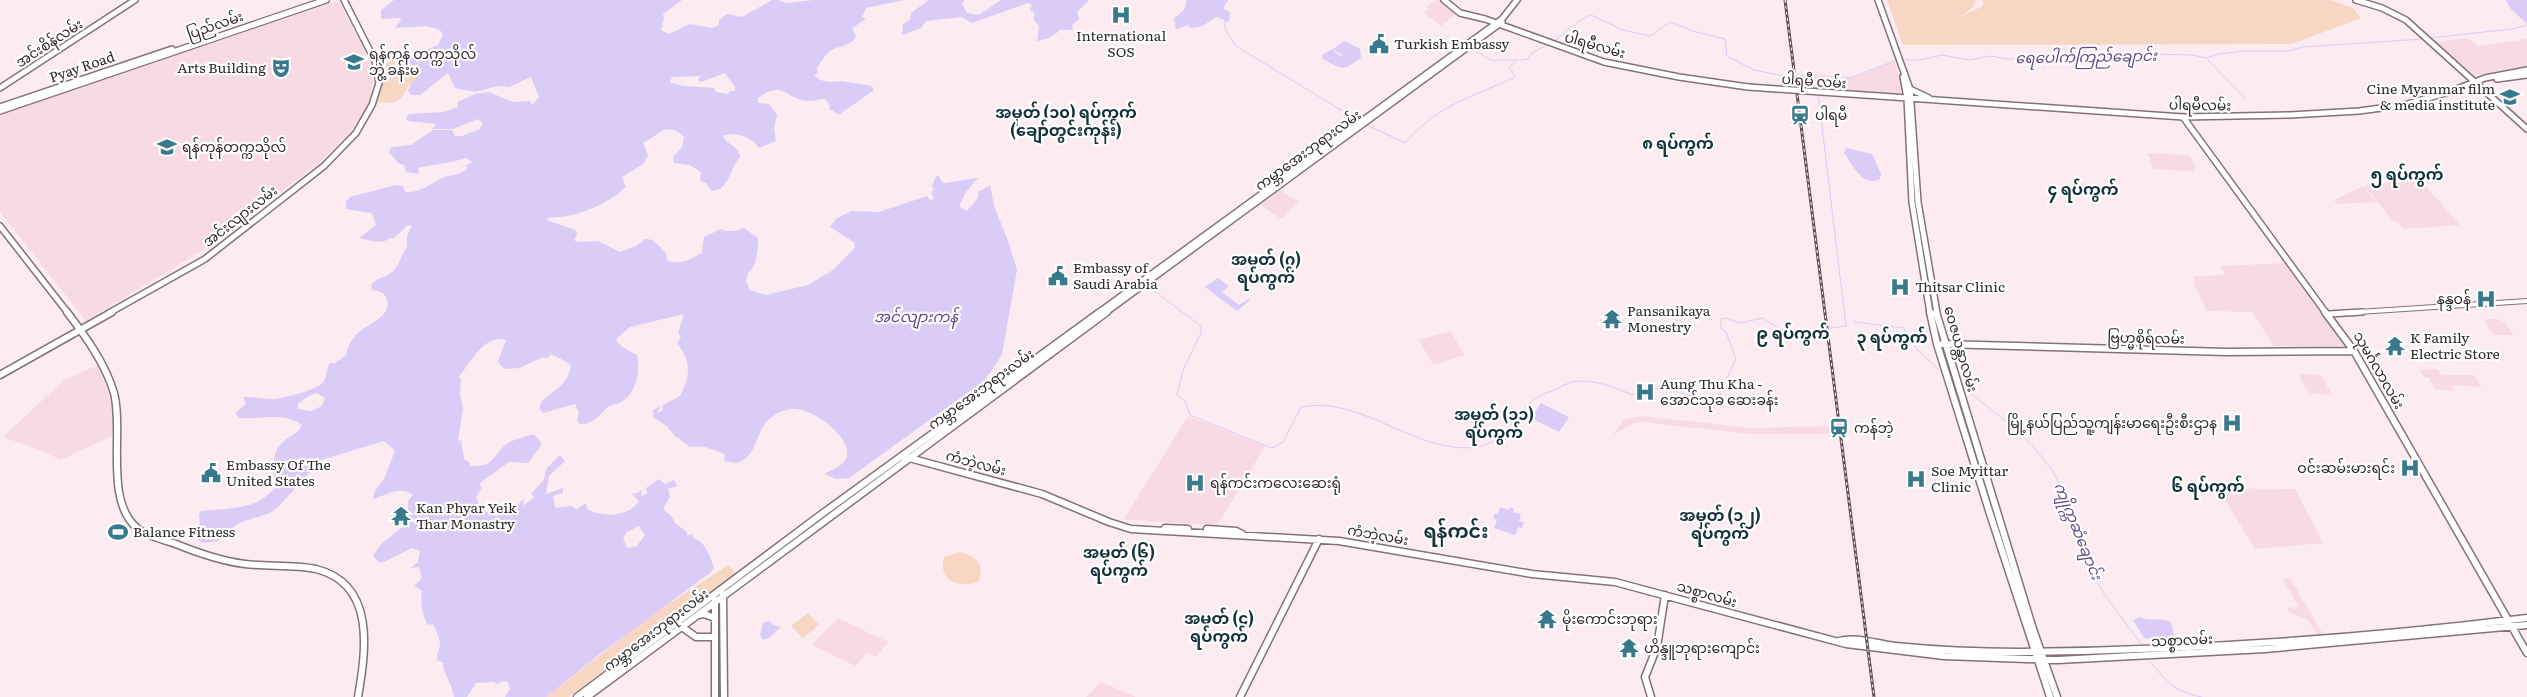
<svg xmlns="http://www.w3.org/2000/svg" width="2527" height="697" font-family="Literata,'Noto Sans Myanmar',serif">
<rect width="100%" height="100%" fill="#fcebf1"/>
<path fill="#f8dae4" d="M1436,0H1441L1456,14L1441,26L1424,13L1429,9L1426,7Z
M335,2L340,4L364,50L370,65L373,82L369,104L351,131L318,164L266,203L229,234L86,321L0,212V114Z
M2468,38L2478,46L2527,39V67L2475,75L2436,42Z
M1895,61L1903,88L1900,94L1799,89L1796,73L1855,77Z
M2147,153L2189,155L2196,167L2192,171L2154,169Z
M2421,181L2460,225L2404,229L2396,221H2393L2364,185Z
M2363,186L2376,202L2337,204L2334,200Z
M1278,189L1299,202L1281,219L1259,204Z
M2285,263L2345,346H2274L2252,312L2207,311L2194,284V276L2226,275L2220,266Z
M2485,319H2498L2505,323L2514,335H2495L2488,328Z
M1451,331L1464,355L1437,364L1432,363L1419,340Z
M98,365L115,413L112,436L60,460L43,451L3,437L64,380Z
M2437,369L2442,375H2474L2482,387L2452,385L2453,391L2435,389L2429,378L2424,377L2419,370Z
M2298,374L2321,375L2332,395L2309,393Z
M1188,416L1265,446L1217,526L1124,519Z
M1642,416L1751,428L1835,426L1836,434H1751L1642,422L1635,423L1613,435L1624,420Z
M2218,488L2295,489L2323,543L2255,549Z
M2290,578L2323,634L2317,635L2308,620L2290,613L2287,608L2299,607L2283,579Z
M838,618L888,642L876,657L867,652L856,666L812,645Z
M1101,682L1136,697H1086Z"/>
<path fill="#f8d6c4" d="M1887,0H1976L1973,7L1962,16L1983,6V0H2330L2353,8L2361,18L2292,44L1903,45Z
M402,58L406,64L439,65L408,87L401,98L393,103L377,102L375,98L383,83L380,80L383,72L380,64Z
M959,552C975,555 985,564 979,581C960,590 937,580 944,557Z
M728,565L737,574L569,697H546L652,615Z
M808,613L819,625L803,638L791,626Z"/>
<path fill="#dbcbf7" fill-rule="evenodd" d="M394,0H682L663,14L664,19L661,30L669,34L690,24L712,28L719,25V20L727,14L742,17L772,0H779L786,3L814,0H904L866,8L862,17L866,19L852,28L856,37C849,48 837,45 829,52C824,56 821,62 817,68L818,73L814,75L820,80L830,82L841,81L872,86L874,90L840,114L835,113L833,110L830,111L829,104L825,99C820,99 815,101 809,101C785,100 785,79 758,98V103L769,104L777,115L774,128L776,141L759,148C752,137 736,131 723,136C725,144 739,145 740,157C732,165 731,180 720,189L712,191L706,183L700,181L701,172L690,165L674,163L673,157L682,147L684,137C665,118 656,139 643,142L648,156L643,164L622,177L626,187C608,204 574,219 550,217L546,220L576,230L577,235L574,240L577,242L598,241L620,252L636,246L645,239L653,240L666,253L667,260C680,266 691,259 702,253L704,237L721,229C727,233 737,231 744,228L758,238C759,248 756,268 748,273L746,281L750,290L766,295L808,285L833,270L855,248L854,242L830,227L836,219L851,211L879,212L927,196L931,201L934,198L931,194L934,189L932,186L936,176H939L942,182L946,183L975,178H978L966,192L959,206L967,211L978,198V192L990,185L994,206L1008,241L1017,270L1002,354L990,373L981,383L849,478L836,479L824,474C829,471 840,467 844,462C860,442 811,405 790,409C749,418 765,453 737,463L724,461L725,454C709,449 707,445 690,447L675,436L667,426L654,418L653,410L661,406L657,412L662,411L663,405L680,396C691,375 691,361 677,343L681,337L678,333L684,314L630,327L616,339C620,348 629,350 637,355C641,370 636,396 619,403C615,405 612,404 608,407C598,416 594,424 580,424L577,421L579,412L575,404L543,413L539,409C542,404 539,404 543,400C556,389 567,385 571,366L567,362L551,354L547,358H541L519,368L504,369L498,362L506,340C485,333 469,364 459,377L461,379L460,395L463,408L458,441L461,440L464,459L469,462L470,466C493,467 491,459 504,446C510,440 525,437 534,434L542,444L528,463L509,462L481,482L479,485L482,487L476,497L481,509L489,513L495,508L493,512L496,516L510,511L525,498L522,506L535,497L531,494L544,480L546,469L560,455L565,461L549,476L546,494L563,488V493L553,496L555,508L571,506L577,509L586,503L587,509C603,518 629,517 639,501L631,493L635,494L642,490L641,497L647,493L646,488L659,479L665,484L674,480L677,486L668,489L670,497L663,509L672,517L675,523L687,532V536L692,534L693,538C706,542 710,556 714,568L710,573L600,654L546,697H505L510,689L508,682L504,681L497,684L493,682L476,683L467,697H454C453,684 443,675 443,663L437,660C436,653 440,650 440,644C440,639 436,629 433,624L428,625C422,615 420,603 422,591L415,586L412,588L422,578L419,567L411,568L418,562L420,551L412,548L384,562H379L373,556L381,544L409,522L408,501L413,495C402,485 385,495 373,499L375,490L384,479L395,451L384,441L321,460L278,507L270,513L239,523L217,541L203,543L194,538L200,526L199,514L201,511C229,508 257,511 275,487C274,472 270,455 282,443C289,435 298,435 302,425C284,411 260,420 239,418L235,413L246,404L243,397C254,397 263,399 274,399C281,399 321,389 324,381C327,376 326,369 330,363H335L346,355C348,347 350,342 356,335C366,324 392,317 387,300C385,292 379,291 372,290L371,285C377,276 389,278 395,269C400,262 402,254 407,247V236L412,226L408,225L393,239L390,238C382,245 369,240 359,238L376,225L372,213L346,209V202L350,197L396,185L403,186L405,192C419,193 427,186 438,180C448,174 460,177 468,167L465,166L472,162L466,158C448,164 433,164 418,168L419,174L406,172L404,165L399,164L389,152L392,147L411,145L433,130H452L455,136H462L480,129L483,123L478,119L453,129H432L436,124L408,121L406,119L409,114L444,112L458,107L457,102L475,94L489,92L513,102L530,101L532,105L539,97L531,77L509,87L498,86L475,92L455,88L448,73L420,95H411L408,91L412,82L422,72L420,68L414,69L411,64H407L409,57L438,45L443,35L440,30L427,26L395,28L401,20L400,18L381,19V10ZM725,73L735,87V91H730L728,94L716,92L714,88C704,87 678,87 670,82L672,77L701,76L698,80L701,82ZM317,393L325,398L322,406L311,411L298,409V404L307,397ZM639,526L645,535L637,546L627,548L623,538L627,532Z
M929,0H964L962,4L967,13L979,15L1001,0H1089L1077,12L1079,19L1072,25L1073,30H1059C1056,36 1044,40 1037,41L1039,26L1034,20V12L1030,10L1032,5L1028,3L972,23L962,17L926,21L921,28L902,35L903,24L910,20L911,13Z
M1186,0H1228L1223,9L1230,12L1229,21L1224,22L1225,20L1216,17C1208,23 1198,30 1188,27L1189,25L1176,29L1174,18C1180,14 1187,9 1186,0Z
M2506,0H2527V24L2511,9Z
M1345,41L1360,49L1361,58C1343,71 1343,70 1323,59L1322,55L1332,49L1340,56L1342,55L1333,49Z
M1846,148L1872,154L1881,174L1880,179C1862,188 1853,165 1844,153Z
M1218,278L1229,286L1222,292L1239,305L1248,299L1250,300L1237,311L1205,287Z
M1541,403L1569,417L1559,432L1531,418Z
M1500,507L1509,510L1510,507L1514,509L1513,512L1521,514L1519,521L1524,522L1522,528L1518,527L1515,535L1494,528L1497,520L1493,518L1495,513L1498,514Z
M2140,617C2150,622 2161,617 2171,622L2175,639L2144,638L2133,620Z
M770,621L773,625L781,627L769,638L763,640L760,635L763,623Z"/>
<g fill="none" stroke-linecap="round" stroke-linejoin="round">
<path stroke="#dbcbf7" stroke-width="1" d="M1225,23V29L1236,46L1359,121
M2429,38L2512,29L2527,25
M1552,42C1566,34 1576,20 1591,15L1623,30L1650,36L1670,22L1693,31L1725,39L1727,56L1754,70L1779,75L1805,76L1820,83L1847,79L1897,60
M1470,48L1493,61C1505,58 1516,62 1528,59L1532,53L1549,44
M2207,59L2245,98
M1901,60H1920L1942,55L1969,60L1991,56L2007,59L2078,56L2128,58L2152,54L2192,55L2207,58L2218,54L2245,51H2289L2301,47L2423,39
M1818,89L1820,83
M1365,124L1405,143C1439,104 1470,98 1515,77L1509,67L1516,62
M1149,287L1201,326V333L1183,370L1177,395L1185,401L1190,415L1272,448L1283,442L1301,407C1360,394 1418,456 1477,447C1502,443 1513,420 1529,404C1535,397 1543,394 1552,391C1558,389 1563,385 1569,383C1587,377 1616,387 1632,395C1661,378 1688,399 1718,402L1722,396L1717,388L1725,382L1736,359L1726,332L1721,329V319L1726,318L1739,323L1763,318C1787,335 1792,336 1821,333L1823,329L1846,326L1818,93
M1854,322L1904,328L1914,346L1938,369
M1962,386C1993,412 2028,435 2051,469C2071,498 2074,533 2088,565C2101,594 2123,618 2141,644
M2148,659C2166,680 2173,692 2202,697"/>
<defs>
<path id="minor-far1" d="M2343,313L2527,301"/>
<path id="minor" d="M2329,314L2362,312"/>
<path id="major-far1" d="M1444,0L1460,13L1485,19L1604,62L1679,77L1748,87
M1878,0L1910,89L1918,202L1937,313
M2356,0L2382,8L2406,20L2527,129
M1903,77L1907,98L1912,202L1930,313
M2497,79L2527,75
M0,88L135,0
M1910,89L1929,98
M1879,96L2183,117L2290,115L2359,111L2404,105L2449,92L2485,78L2527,70
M0,107L172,49
M2183,117L2326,313
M0,226L68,313
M109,313L205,259L324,166L356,133L372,105L379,83L375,61L344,0
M1098,313L1502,19L1517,0
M1105,313L1502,22"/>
<path id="major" d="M67,312C86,337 105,363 114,393C124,432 104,500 137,528C146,536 165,540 176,544C198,553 221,561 245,564C268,567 293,564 316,569C376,584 366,650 358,697
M1930,312L1937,344L1990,514L2050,697
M1936,312L2033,629L2057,697
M2325,312L2354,351L2527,653
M1942,344L2226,352L2354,351
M0,375L112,312
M902,456L1042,494L1109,522L1131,529L1339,541L1532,574L1615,582L1846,644L1944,656L2058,660L2265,649L2527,625
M1165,528L1188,529
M1207,529L1236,531L1242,534
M723,594L724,697
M715,600V697
M698,615L704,614L715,618
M682,627L696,637H715
M1839,641C1856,636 1877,644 1895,646C1936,650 1978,652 2019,652C2188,650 2359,639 2527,618
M577,697L819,516L1100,312
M587,697L1107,312
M1240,697L1319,539
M1651,697L1645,677L1657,647L1665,595"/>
<path id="highway" d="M0,111L326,0"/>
</defs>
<use href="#minor-far1" stroke="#857278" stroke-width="6"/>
<use href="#minor" stroke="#857278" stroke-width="8"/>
<use href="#major-far1" stroke="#857278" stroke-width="8"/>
<use href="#major" stroke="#857278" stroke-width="9"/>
<use href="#highway" stroke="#857278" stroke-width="8"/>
<use href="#minor-far1" stroke="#fff" stroke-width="4"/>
<use href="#minor" stroke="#fff" stroke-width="5"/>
<use href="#major-far1" stroke="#fff" stroke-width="5"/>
<use href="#major" stroke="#fff" stroke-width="6"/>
<use href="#highway" stroke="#fff" stroke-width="5.5"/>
<defs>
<path id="rail" d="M1785,0L1874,697"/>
</defs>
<use href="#rail" stroke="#5b5155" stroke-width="3"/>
<use href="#rail" stroke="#fff" stroke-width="1" stroke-dasharray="3" stroke-linecap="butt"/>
<defs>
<path id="major-bridge" d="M1748,87L1879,96"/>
</defs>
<use href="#major-bridge" stroke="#857278" stroke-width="8" stroke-linecap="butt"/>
<use href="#major-bridge" stroke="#fff" stroke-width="5"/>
</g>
<defs>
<symbol id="hospital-bare" viewBox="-9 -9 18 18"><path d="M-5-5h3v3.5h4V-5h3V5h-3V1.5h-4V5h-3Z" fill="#38798c" stroke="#fff" stroke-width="2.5" paint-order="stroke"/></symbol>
<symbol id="civic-bare" viewBox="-9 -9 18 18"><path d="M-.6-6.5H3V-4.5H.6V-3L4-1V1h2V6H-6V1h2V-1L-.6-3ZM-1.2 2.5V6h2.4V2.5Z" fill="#38798c" stroke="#fff" stroke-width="2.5" paint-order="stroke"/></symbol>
<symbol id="university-bare" viewBox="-9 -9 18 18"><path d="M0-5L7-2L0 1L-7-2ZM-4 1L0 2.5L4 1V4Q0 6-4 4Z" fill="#38798c" stroke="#fff" stroke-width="2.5" paint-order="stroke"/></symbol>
<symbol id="theatre-bare" viewBox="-9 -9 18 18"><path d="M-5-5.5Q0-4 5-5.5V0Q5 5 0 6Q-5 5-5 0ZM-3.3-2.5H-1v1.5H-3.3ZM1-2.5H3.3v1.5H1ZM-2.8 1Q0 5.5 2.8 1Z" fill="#38798c" stroke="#fff" stroke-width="2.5" paint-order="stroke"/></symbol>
<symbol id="station-bare" viewBox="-9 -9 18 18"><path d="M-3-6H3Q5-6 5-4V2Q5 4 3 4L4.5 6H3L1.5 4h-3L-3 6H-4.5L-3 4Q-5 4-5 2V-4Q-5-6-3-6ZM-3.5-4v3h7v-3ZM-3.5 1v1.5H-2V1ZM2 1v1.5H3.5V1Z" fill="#38798c" stroke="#fff" stroke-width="2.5" paint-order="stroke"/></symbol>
<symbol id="temple-bare" viewBox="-9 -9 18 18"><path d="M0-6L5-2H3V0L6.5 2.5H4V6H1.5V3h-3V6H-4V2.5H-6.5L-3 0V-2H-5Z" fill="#38798c" stroke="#fff" stroke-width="2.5" paint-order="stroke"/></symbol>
<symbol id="stadium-bare" viewBox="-9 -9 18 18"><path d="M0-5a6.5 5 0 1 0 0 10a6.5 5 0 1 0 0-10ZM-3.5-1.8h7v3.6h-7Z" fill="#38798c" stroke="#fff" stroke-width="2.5" paint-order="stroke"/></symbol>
</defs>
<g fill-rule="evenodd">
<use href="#hospital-bare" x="1107" y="1" width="28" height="28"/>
<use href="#civic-bare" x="1365" y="30" width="28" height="28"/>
<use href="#university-bare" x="340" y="48" width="28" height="28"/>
<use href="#theatre-bare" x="267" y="54" width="28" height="28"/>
<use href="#university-bare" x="2496" y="83" width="28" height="28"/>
<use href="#station-bare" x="1786" y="101" width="28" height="28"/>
<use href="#university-bare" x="153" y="133" width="28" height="28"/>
<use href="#civic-bare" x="1044" y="262" width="28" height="28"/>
<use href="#hospital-bare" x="1886" y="273" width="28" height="28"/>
<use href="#hospital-bare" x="2472" y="285" width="28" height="28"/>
<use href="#temple-bare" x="1598" y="305" width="28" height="28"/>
<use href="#temple-bare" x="2381" y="332" width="28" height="28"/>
<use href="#hospital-bare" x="1631" y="378" width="28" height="28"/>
<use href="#hospital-bare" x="2218" y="409" width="28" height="28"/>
<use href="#station-bare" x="1825" y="414" width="28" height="28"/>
<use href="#hospital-bare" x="2396" y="454" width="28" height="28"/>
<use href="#civic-bare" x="197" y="459" width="28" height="28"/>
<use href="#hospital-bare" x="1902" y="465" width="28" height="28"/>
<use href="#hospital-bare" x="1181" y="469" width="28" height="28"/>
<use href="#temple-bare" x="387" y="502" width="28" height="28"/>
<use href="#stadium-bare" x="104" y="518" width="28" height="28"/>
<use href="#temple-bare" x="1533" y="605" width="28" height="28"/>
<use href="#temple-bare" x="1615" y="634" width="28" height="28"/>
</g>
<g text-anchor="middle" stroke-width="4.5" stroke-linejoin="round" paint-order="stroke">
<g font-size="14" fill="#30282b" stroke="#fff">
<text transform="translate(215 25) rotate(-19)" y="5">ပြည်လမ်း</text>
<text transform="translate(49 43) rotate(-33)" y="5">အင်းစိန်လမ်း</text>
<text transform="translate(1595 45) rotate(16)" y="5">ပါရမီလမ်း</text>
<text transform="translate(82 67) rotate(-19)" y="5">Pyay Road</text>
<text transform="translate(1814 81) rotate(4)" y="5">ပါရမီ လမ်း</text>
<text transform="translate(2200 105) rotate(1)" y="5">ပါရမီလမ်း</text>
<text transform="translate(1308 150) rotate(-36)" y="5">ကမ္ဘာအေးဘုရားလမ်း</text>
<text transform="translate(240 216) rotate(-38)" y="5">အင်းလျားလမ်း</text>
<text transform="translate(2146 338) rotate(1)" y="5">ဗြဟ္မစိုရ်လမ်း</text>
<text transform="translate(1961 349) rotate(74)" y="5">ဝေဇယန္တာလမ်း</text>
<text transform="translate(2379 370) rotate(60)" y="5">သုမင်္ဂလာလမ်း</text>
<text transform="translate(981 389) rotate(-36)" y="5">ကမ္ဘာအေးဘုရားလမ်း</text>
<text transform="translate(976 463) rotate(15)" y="5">ကံဘဲ့လမ်း</text>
<text transform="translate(1378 535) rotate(10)" y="5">ကံဘဲ့လမ်း</text>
<text transform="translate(1707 594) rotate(16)" y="5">သစ္စာလမ်း</text>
<text transform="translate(656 630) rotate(-37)" y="5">ကမ္ဘာအေးဘုရားလမ်း</text>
<text transform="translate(2182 640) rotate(-3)" y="5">သစ္စာလမ်း</text>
</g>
<g font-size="14" fill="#30282b" stroke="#fff" text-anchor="start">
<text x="1121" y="41" text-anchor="middle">International<tspan x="1121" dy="16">SOS</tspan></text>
<text x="1394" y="49">Turkish Embassy</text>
<text x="369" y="59">ရန်ကုန် တက္ကသိုလ်<tspan x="369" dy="16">ဘွဲ့ ခန်းမ</tspan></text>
<text x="266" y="73" text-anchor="end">Arts Building</text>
<text x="2495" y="94" text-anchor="end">Cine Myanmar film<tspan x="2495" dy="16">&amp; media institute</tspan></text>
<text x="1815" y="120">ပါရမီ</text>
<text x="182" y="152">ရန်ကုန်တက္ကသိုလ်</text>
<text x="1073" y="273">Embassy of<tspan x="1073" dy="16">Saudi Arabia</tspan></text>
<text x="1915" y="292">Thitsar Clinic</text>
<text x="2471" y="304" text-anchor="end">နန္ဒဝန်</text>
<text x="1627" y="316">Pansanikaya<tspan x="1627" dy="16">Monestry</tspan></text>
<text x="2410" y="343">K Family<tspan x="2410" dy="16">Electric Store</tspan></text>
<text x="1660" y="389">Aung Thu Kha -<tspan x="1660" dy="16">အောင်သုခ ဆေးခန်း</tspan></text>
<text x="2217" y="428" text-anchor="end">မြို့နယ်ပြည်သူ့ကျန်းမာရေးဦးစီးဌာန</text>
<text x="1854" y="433">ကန်ဘဲ့</text>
<text x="226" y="470">Embassy Of The<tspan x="226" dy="16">United States</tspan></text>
<text x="2395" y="473" text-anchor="end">ဝင်းဆမ်းမားရင်း</text>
<text x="1931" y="476">Soe Myittar<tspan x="1931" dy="16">Clinic</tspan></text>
<text x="1210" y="488">ရန်ကင်းကလေးဆေးရုံ</text>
<text x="416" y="513">Kan Phyar Yeik<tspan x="416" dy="16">Thar Monastry</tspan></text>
<text x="133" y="537">Balance Fitness</text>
<text x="1562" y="624">မိုးကောင်းဘုရား</text>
<text x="1644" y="653">ဟိန္ဒူဘုရားကျောင်း</text>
</g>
<g font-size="15" font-style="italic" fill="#624789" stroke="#fff">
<text transform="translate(2086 57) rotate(-1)" y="5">ရေပေါက်ကြည်ချောင်း</text>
<text x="916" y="322">အင်လျားကန်</text>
<text transform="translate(2078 531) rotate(68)" y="5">ကျိုက္ကဆံချောင်း</text>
</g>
<g font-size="16" font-weight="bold" fill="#14333c" stroke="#fff">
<text x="1066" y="118">အမှတ် (၁၀) ရပ်ကွက်<tspan x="1066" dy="18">(ချော်တွင်းကုန်း)</tspan></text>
<text x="1678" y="149">၈ ရပ်ကွက်</text>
<text x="2407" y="180">၅ ရပ်ကွက်</text>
<text x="2083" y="195">၄ ရပ်ကွက်</text>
<text x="1266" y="265">အမှတ် (၇)<tspan x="1266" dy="18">ရပ်ကွက်</tspan></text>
<text x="1793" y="339">၉ ရပ်ကွက်</text>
<text x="1892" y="343">၃ ရပ်ကွက်</text>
<text x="1494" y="420">အမှတ် (၁၁)<tspan x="1494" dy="18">ရပ်ကွက်</tspan></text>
<text x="2208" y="492">၆ ရပ်ကွက်</text>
<text x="1720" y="521">အမှတ် (၁၂)<tspan x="1720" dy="18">ရပ်ကွက်</tspan></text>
<text x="1119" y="558">အမှတ် (၆)<tspan x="1119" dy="18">ရပ်ကွက်</tspan></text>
<text x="1219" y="624">အမှတ် (၄)<tspan x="1219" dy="18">ရပ်ကွက်</tspan></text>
</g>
<g font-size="19" font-weight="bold" fill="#14333c" stroke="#fff">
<text x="1456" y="538">ရန်ကင်း</text>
</g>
</g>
</svg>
